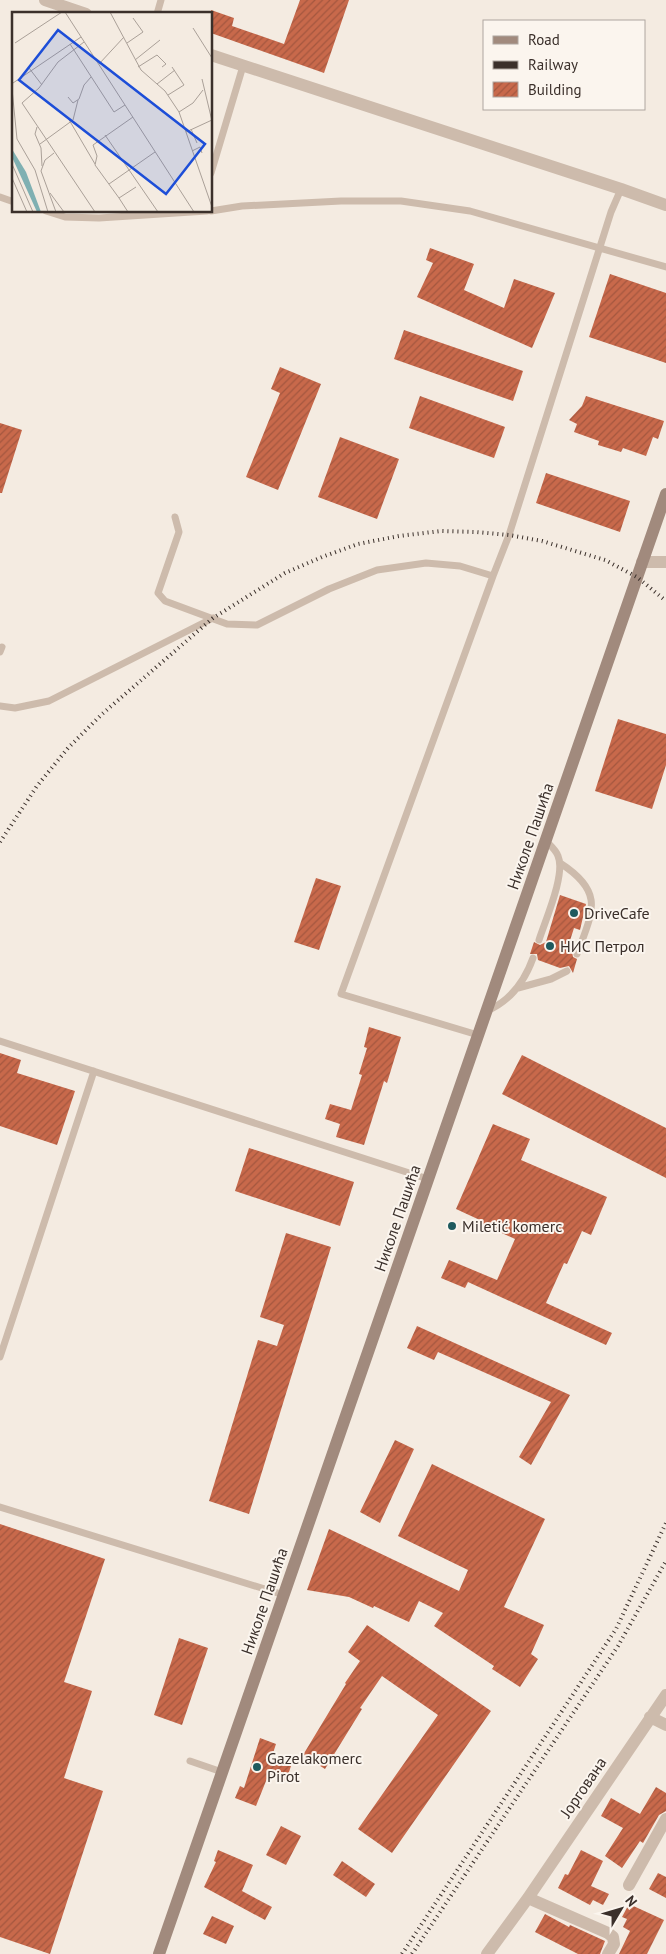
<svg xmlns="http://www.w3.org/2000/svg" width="666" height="1954" font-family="'PT Sans',sans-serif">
<defs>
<pattern id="building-hatch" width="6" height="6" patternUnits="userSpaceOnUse" patternTransform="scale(1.25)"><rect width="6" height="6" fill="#c8694b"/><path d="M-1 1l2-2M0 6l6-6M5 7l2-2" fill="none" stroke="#a4573f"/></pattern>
</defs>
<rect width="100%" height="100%" fill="#f4ebe1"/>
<path fill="url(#building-hatch)" d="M300,0H349L324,73L211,33V10L234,18L232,26L284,44Z
M430,248L474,264L464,290L504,308L514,279L555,293L532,348L417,297L433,263L426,260Z
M610,274L666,293V363L589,337Z
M404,330L523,371L513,401L394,359Z
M280,367L321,384L278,490L246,477L280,393L271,389Z
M420,396L505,427L494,458L409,428Z
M586,396L664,421L658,439L653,437L646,456L623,448L621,452L598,445L599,441L574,432L577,424L569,420L582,406Z
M0,423L22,430L2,493H0Z
M340,437L399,459L377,519L318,497Z
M546,473L630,501L620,532L536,503Z
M618,719L666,734V765L652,809L595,791Z
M316,878L341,886L319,950L294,942Z
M560,895L586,904L580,930L574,928L567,950L572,952L573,957L577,959L573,973L569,966L560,968L538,960L537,954H530L534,942L540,945L546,942Z
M369,1027L401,1037L387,1083L384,1081L364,1145L336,1137L340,1124L325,1119L330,1104L351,1110L362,1075L359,1074L367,1048L364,1047Z
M0,1053L21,1060L17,1073L75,1091L57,1145L0,1126Z
M522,1055L666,1128V1178L502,1094Z
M493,1124L530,1139L521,1160L607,1197L591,1235L582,1231L567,1264L564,1263L546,1303L612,1333L606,1345L468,1282L465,1288L441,1278L449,1260L497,1280L515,1239L482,1224V1221L456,1209Z
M249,1148L354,1182L340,1226L235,1191Z
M286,1233L331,1247L249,1514L209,1501L258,1340L277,1346L284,1325L260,1317Z
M417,1326L570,1395L531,1465L519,1457L551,1402L438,1352L434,1360L407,1348Z
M395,1440L414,1449L380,1523L360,1512Z
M432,1464L545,1519L504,1607L544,1625L531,1654L538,1659L520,1687L492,1669L494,1666L434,1626L443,1613L419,1601L409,1622L374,1606L373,1608L349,1597L307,1590L329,1529L459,1591L468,1570L398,1536Z
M0,1524L105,1559L64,1682L92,1691L64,1778L103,1791L50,1954L0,1937Z
M367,1625L491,1711L392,1853L358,1829L438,1715L382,1676L360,1708L362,1709L325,1769L303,1755L346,1684L345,1683L360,1661L348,1652Z
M179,1638L208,1648L182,1725L154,1715Z
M260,1738L276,1744L271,1759L291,1766L286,1781L268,1776L256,1806L235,1798L240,1786L244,1788Z
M656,1787L666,1793V1811L659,1815L643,1843L640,1841L622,1868L605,1856L623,1828L601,1816L611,1798L640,1814Z
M281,1826L301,1836L286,1865L266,1855Z
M218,1850L253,1865L242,1891L272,1907L265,1920L204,1887L216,1862L214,1861Z
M581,1850L603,1861L591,1886L609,1894L603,1905L593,1900L590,1905L558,1888L565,1874L568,1875Z
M342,1861L375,1884L366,1897L333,1875Z
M658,1873L666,1877V1898L649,1889Z
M629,1904L664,1920L647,1954H619L630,1931L623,1927L627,1919L622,1917Z
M545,1914L569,1927L570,1925L605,1941L600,1954H578L535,1932Z
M212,1916L234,1926L226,1944L203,1934Z"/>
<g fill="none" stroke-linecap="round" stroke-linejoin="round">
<path stroke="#cdbbac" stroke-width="7" d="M157,14L161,0
M211,173L243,66
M0,197L14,202
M46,211L65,217L99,218L207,211
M211,211L242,206L341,201H401L470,211L666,267
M175,517L179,532L158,593L165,601L227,624L257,625L329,589L377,570L426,563L460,566L493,576
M0,652L2,647
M0,706L15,708L49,701L213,618
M560,863C605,892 593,911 577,954
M539,940C545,921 566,874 558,856C556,850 551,846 546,841
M518,988L551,979L567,971
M487,1011C510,1001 524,983 533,958
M478,1035L341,994L493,576L509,535L611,212L621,189
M0,1041L428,1179
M0,1357L94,1071
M0,1507L284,1595
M190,1761L222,1772"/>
<path stroke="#cdbbac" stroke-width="12" d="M45,0L86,14
M211,55L621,189L666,205
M642,562H666
M650,1717L666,1725
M629,1885L666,1819
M528,1898L608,1933L613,1937L614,1944L608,1954
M487,1954L528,1898L666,1695"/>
<path stroke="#a18a7d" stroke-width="12" d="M159,1954L666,494"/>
<path stroke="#3b302b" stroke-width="4" stroke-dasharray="1 4" stroke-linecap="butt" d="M0,842L37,786L68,748L101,715L213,618L285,573L322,557L358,544L399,536L441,531L476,532L509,535L542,541L605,560L637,577L666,601
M402,1954L616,1629L666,1523
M412,1954L618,1646L666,1561"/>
</g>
<g fill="#1f5a5e" stroke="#fbf5ee" stroke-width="2">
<circle cx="574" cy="913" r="5"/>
<circle cx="550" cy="946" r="5"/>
<circle cx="452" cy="1226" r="5"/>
<circle cx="257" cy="1767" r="5"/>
</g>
<g text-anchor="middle" stroke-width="4" stroke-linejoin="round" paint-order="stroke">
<g font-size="16" fill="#3b302b" stroke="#fbf5ee">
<text transform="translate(530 836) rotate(-71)" y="6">Николе Пашића</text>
<text transform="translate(397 1218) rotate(-71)" y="6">Николе Пашића</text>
<text transform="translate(264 1601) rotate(-71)" y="6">Николе Пашића</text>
<text transform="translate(583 1787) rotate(-56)" y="6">Јоргована</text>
</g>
<g font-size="16" fill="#3b302b" stroke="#fbf5ee" text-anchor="start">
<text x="584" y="919">DriveCafe</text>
<text x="560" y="952">НИС Петрол</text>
<text x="462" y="1232">Miletić komerc</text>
<text x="267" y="1764">Gazelakomerc<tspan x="267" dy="18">Pirot</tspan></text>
</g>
</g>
<g transform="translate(12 12)">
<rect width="200" height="200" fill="#f4ebe1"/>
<path d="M0,137L14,160L29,200H25L0,145Z" fill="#7fb0b2"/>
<path fill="none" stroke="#aaa098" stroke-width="1" d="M53,0L182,200M98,0L129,58L153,79L167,100L200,195M181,16L200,46M72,30L46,50L27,76L10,91L83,200M3,31L50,0M115,31L131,20L121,6M58,32L102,100L113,93M123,48L148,28M87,52L112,25M126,55L145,43L154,52L150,55M17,56L30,73M190,67L200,109M1,71L69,25M145,72L163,58M0,77L5,127L23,158L36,200M156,83L172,73L160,55M56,85L61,91L67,87L72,73L79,65M167,100L181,91L191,78M121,105L81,133L85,144L83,153L107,186L124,175M56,106L83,152M25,115L23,122L29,136L30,154M179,117L185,131M174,120L200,108M93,123L146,200M28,132L61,108L66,88M180,139L188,135L190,141M42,141L33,148L29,159L44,200M0,152L21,200M0,166L15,200M97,172L143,140M38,181L52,200M107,186L116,200"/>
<path fill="#1d4ed8" fill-opacity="0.15" stroke="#1d4ed8" stroke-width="2.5" d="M46,18L193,132L154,182L7,68Z"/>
<rect width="200" height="200" fill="none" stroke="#3b302b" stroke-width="2.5"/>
</g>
<rect x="483" y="20" width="162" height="90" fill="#fbf5ee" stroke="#aea6a0"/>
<rect x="493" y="36" width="25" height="8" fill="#a18a7d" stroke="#aea6a0"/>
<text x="528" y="45" font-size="15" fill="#3b302b">Road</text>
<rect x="493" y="61" width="25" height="8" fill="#3b302b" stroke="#aea6a0"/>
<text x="528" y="70" font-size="15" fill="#3b302b">Railway</text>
<rect x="493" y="82" width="25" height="15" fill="url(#building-hatch)" stroke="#aea6a0"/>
<text x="528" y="95" font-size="15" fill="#3b302b">Building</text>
<g transform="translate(621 1909) rotate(52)" stroke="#fbf5ee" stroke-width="4" paint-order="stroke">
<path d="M0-4L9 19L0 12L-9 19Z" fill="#3b302b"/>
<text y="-8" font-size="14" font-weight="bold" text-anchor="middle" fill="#3b302b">N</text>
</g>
</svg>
